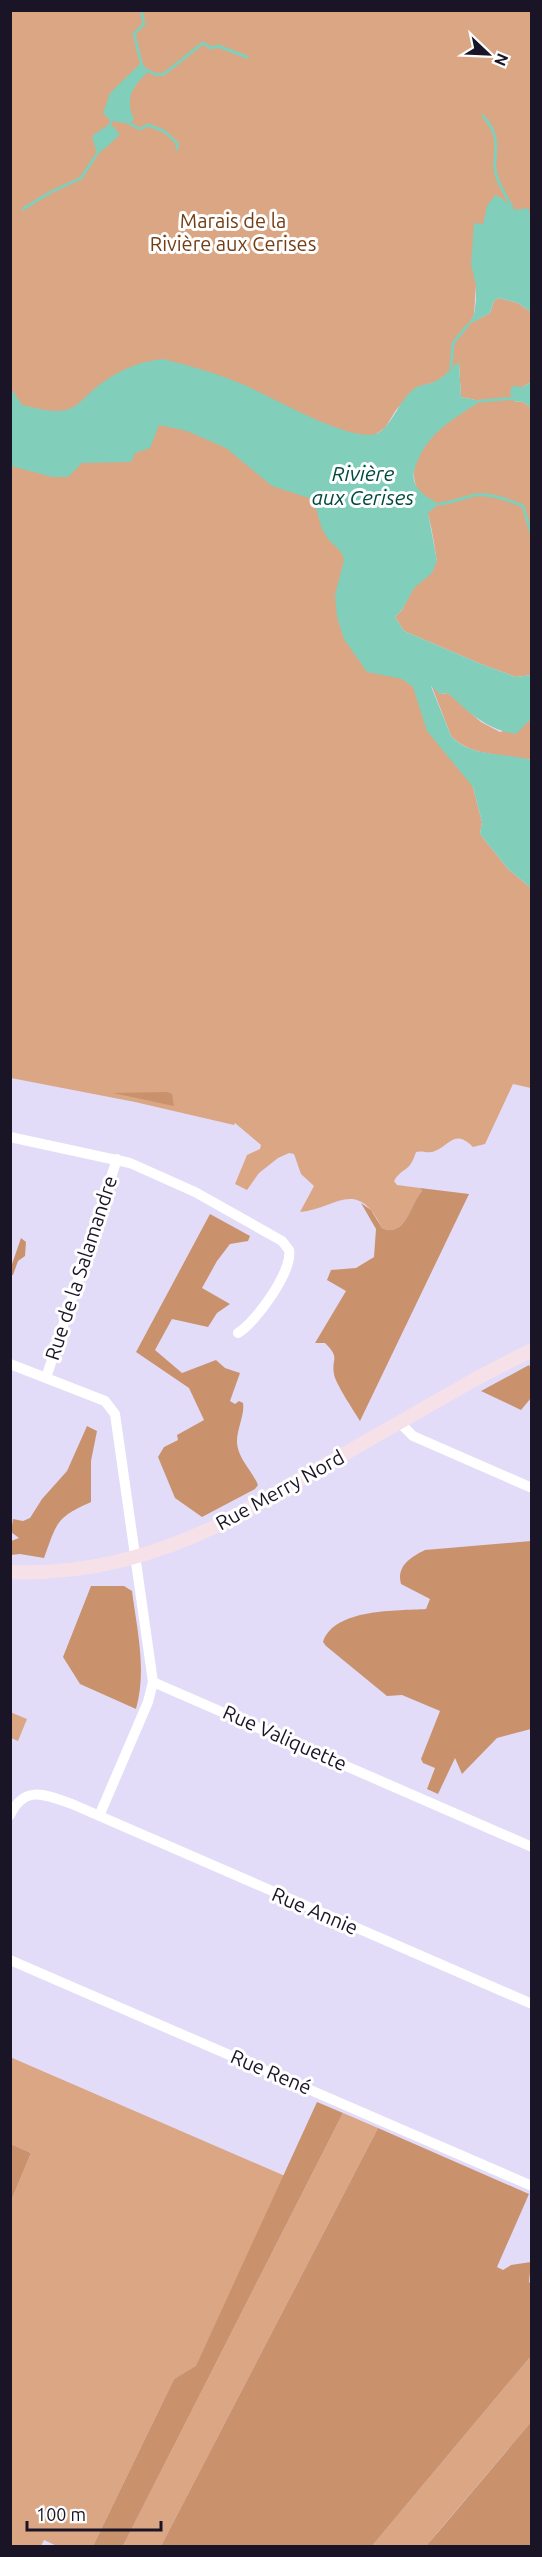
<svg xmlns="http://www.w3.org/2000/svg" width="542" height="2557" font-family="Ubuntu,sans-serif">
<rect width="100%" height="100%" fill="#e2dcf9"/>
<path fill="#daa683" d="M10,11H531V216L521,211L513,210L509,206L476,285L474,315L469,324L490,313L494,301L499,298L518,303L531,312V382L523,387L513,401L523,402L530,407L531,404V675L516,677L481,664L404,631L395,617L402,610L413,588L437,561C434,544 432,527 427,511C423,498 413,486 414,473C414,440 457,416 480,401L461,397L459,363L438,381L416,388L396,410L385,428L376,434L370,555L404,650L473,787L482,822L480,834L508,869L531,888V1088L513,1084L485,1144L473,1147C455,1129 451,1144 435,1151C429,1154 422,1150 416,1152C409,1174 403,1166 394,1181L397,1185L420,1188L422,1191C410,1203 406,1239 382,1228C357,1176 335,1209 300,1212L314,1186L301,1174L294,1154L289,1153L278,1158L259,1173L247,1190L235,1184L247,1155L260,1149L261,1145L235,1123L234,1125L135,1102L11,1078Z
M431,684L440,694L448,693L481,722L500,732L525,724L531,719V760C505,754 471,757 451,736Z
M10,1712L27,1719L18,1741L11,1738Z
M10,2057L285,2176L196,2367L174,2379L93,2546H57L44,2540L41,2546H11V2201L31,2153L11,2144Z
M343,2113L378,2128L161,2546H123Z
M531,2356V2422L426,2546H372Z"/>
<path fill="#c9926d" d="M167,1092L172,1094L174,1106L113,1093Z
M420,1188L469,1194L360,1421C354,1411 335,1383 334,1374C331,1358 341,1359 325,1343H315L346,1291L327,1280L331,1270L356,1268L374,1257L376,1229L361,1203L371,1210L382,1228C406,1239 410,1203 422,1191Z
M210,1214L250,1236L248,1241L230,1244L217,1261L202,1288L230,1304L217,1313L208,1327L172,1319L155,1350L182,1373L216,1360L225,1368L240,1373L230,1401L235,1404L239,1401L243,1403C245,1414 237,1429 237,1441C237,1458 252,1470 258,1485L255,1489L202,1517L175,1498L158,1457L164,1447L178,1440L177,1435L204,1420L189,1388L136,1352Z
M21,1238L26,1242L25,1256L18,1261L13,1275H11V1267Z
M529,1365L531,1369V1398L521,1410L481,1391Z
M87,1426L97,1431L91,1461V1502C55,1518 57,1523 44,1558L20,1554L11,1555V1541L19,1538L11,1532L13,1519L23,1521L30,1518L42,1499L67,1471Z
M531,1541V1729L497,1738L462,1774L455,1758L438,1794L427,1789L435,1768L423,1763L421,1759L440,1711L402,1695L387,1696L326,1646L323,1642C334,1608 398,1611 426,1609L430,1599L401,1584C396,1566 411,1557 425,1550Z
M91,1586H124L132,1591C137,1630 147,1670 136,1709L80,1684L63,1657Z
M317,2102L343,2113L123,2546H93L174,2379L196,2366Z
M378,2128L529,2194L497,2267L503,2270L511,2265L531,2262L529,2282L532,2284L531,2356L372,2546H161Z
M11,2144L31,2153L11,2201Z
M531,2422V2546H426L439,2531Z"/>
<path fill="#81cfbb" d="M141,63L149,71C133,86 124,98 134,119L130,124L111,121L103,113L110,93Z
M108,125L114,127L120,135C112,141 107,148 97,154L92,136Z
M495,195L503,199L514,210L528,208L531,216V312L518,303L499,298L494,301L490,313L468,325L474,315L476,300V285L471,265L474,223L483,224L487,206Z
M163,359C190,366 216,373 242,384C269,395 353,445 378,433C393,425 400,397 417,387C423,384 432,384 438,380C446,375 452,367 459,362L461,397L481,401C455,418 430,431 418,460C414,469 411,478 417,487C422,495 431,499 439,504L428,513L437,561L432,573L414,588L402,610L395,617L404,631L481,664L516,677L531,675V719L516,734C487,730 468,712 448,693L440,694L431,686L451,736C471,758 504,752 531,760V888L508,869L480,834L482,822L473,787L427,731L413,687L402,679L367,672L344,639L337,617L335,595L344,560L341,552L328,539L322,529L315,505L309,498L272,486L226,448L187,431L159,425L150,448L135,453L131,462L82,463L68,477H52L11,466V388L22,405C36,408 54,414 69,409C78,406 87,395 94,389C115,372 136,362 163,359Z
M531,382L530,407L523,402L513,401L510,393L512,386L523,387Z"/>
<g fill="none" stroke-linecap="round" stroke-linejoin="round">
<path stroke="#81cfbb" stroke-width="3" d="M141,10L144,24L134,34L142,66
M147,70L156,75L164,74L203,43L211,48L218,46L247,57
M483,116C507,143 488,157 498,180C502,191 509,200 513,210
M130,124L140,129L148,125L164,131L177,143V149
M110,126L112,117
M23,209L51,192L81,178L97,154
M532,358V361
M451,368L453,343L468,325
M481,401L516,398
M439,504C451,503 460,499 471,496C486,492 509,500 523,506L532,536"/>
<path stroke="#fff" stroke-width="10" d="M10,1137L130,1163L195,1192L282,1241L289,1250C293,1271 256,1322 238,1333
M10,1364L105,1401L115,1414L153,1682L532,1847
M46,1378L117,1159
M399,1422L413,1436L532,1488
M10,1815C25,1784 46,1795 72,1804L532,2004
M99,1816L148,1702L153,1682
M10,1960L532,2186"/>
<path stroke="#f7e1e9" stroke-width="14" d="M10,1572C86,1575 155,1556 223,1523L479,1377L532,1350"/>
</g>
<g text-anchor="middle" stroke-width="6" stroke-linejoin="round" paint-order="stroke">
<g font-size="20" fill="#733e14" stroke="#fff">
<text x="233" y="228">Marais de la<tspan x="233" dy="23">Rivière aux Cerises</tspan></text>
</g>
<g font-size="20" fill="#1a1526" stroke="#fff">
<text transform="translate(81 1268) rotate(-72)" y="7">Rue de la Salamandre</text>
<text transform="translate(280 1490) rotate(-29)" y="7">Rue Merry Nord</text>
<text transform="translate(285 1738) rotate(24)" y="7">Rue Valiquette</text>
<text transform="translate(315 1911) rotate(23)" y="7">Rue Annie</text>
<text transform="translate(271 2072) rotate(23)" y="7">Rue René</text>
</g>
<g font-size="21" font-style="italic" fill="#014a3d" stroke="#fff">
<text x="363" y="481">Rivière<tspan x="363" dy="24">aux Cerises</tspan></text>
</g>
</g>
<rect width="542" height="2557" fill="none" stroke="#1a1526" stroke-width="24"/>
<g transform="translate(488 54) rotate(113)" stroke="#ffffff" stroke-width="4.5" paint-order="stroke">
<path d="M0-4.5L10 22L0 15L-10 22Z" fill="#1a1526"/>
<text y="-9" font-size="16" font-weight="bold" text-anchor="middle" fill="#1a1526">N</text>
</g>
<path d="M27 2521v9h134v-9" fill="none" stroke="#1a1526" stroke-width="3"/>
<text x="36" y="2521" font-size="18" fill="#1a1526" stroke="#ffffff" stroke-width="4.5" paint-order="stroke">100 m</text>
</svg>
